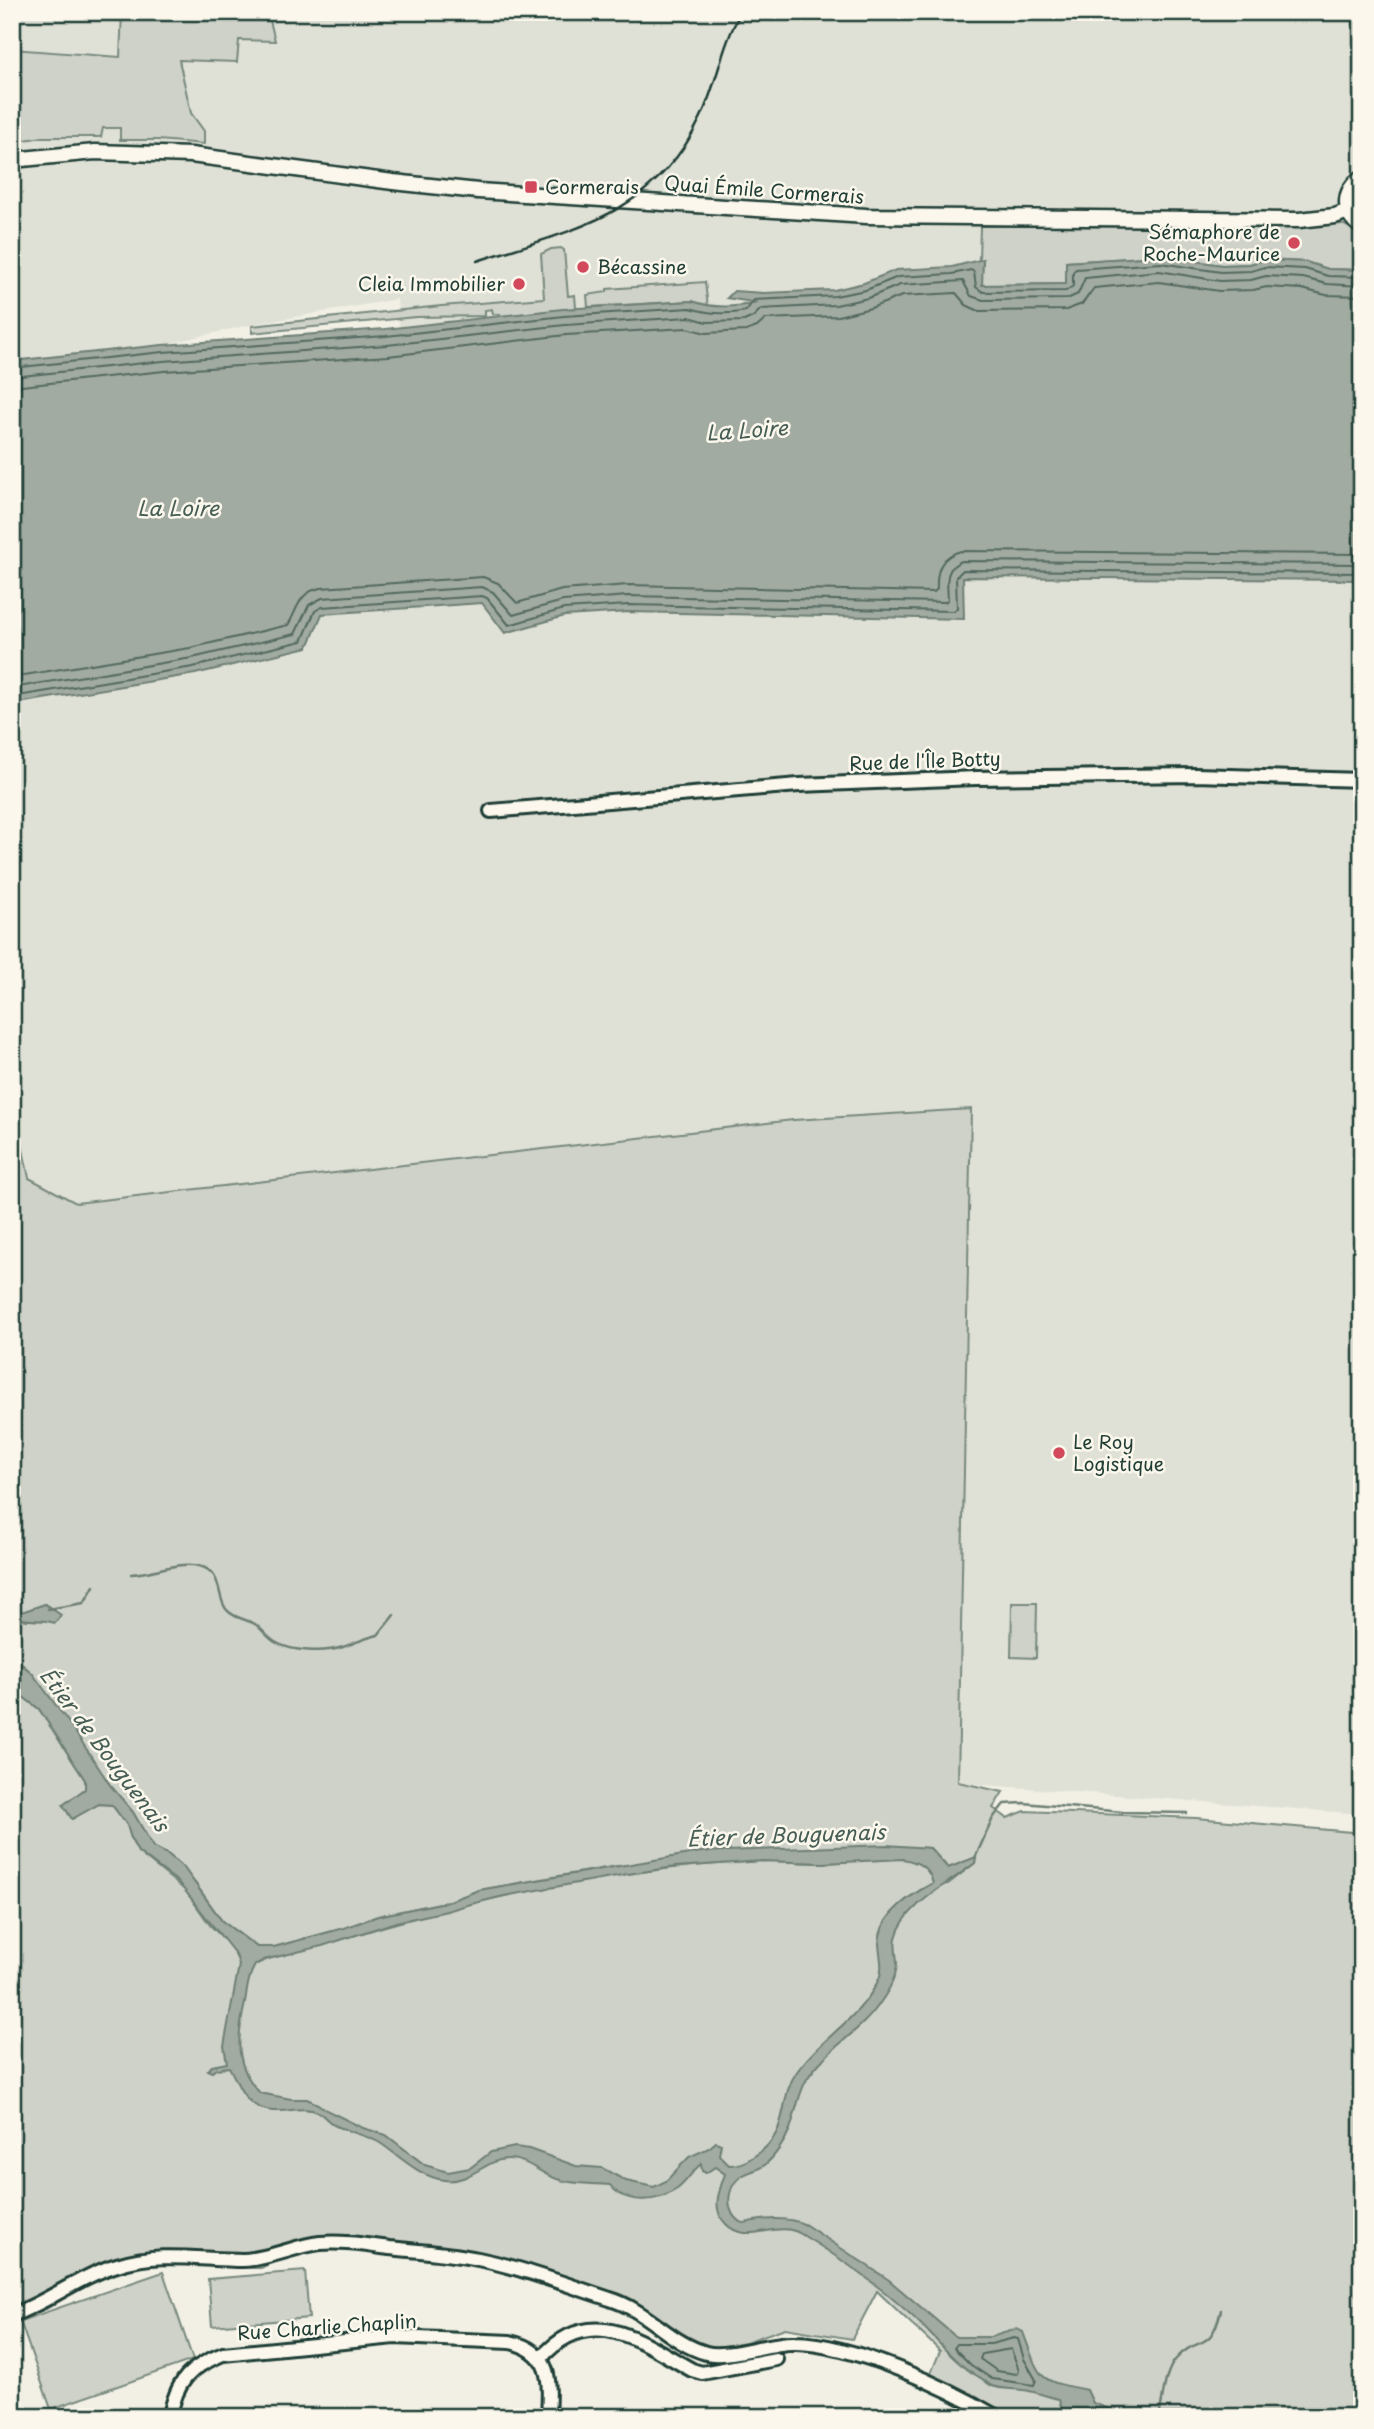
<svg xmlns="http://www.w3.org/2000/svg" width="1374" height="2429" font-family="'Playpen Sans',sans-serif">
<rect width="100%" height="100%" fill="#f2f0e5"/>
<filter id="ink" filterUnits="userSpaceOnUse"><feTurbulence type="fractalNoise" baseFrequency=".0143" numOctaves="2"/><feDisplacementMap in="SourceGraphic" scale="14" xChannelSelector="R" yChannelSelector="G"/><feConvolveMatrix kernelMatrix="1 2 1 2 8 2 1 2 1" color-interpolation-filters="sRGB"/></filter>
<g filter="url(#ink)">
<path fill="#e0e1d6" d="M12,12H1362V170L1352,175L1341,190L1338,202L1342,224L980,226L979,260L952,267H920L881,275L864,283L834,290L764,293L735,291L739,301L764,303L708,307L692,301L563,309L399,328L397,299L245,326L162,345L12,361Z
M963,577L1362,580V1814L958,1783L970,1109L793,1120L76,1203L29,1178L12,1098V704L195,674L308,647L322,614L482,603L506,633L565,616L629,612L964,619Z"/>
<path fill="#cfd2c8" stroke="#77887e" stroke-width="2" d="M122,12H268L275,41L239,40L237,62L179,60L191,113L204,131V144L158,140H120V128H103L101,137H43L12,142V49L120,57Z
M1342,224L1362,233V270L1328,269L1306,262L1264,260L1250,264L1222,265L1160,256L1066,262V284L981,285L983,260H979L980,226Z
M561,248L564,250L568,296L575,295L576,308L501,316L500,314H493L492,309L485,310V316L416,317L252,333V326L441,306L544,298L541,254L551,249Z
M705,282L708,307L692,301L588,307L587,295L607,292V289Z
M12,1098L29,1178L76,1203L793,1120L971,1109L958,1782L1003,1792L993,1808L1007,1818L1025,1811L1196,1818L1362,1833V2417H1013L930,2376L940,2351L877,2291L852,2339L785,2328L746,2342L715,2348L704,2357L630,2312L599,2301L551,2288L474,2263L342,2248L317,2250L275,2261L261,2268H244L220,2263L195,2262L138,2266L105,2275L46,2309L12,2322V1699L22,1696L39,1709L85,1780V1789L63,1805L72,1819L99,1804L112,1805L127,1825L132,1841L138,1852L186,1891L210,1925L231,1946L237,1959L255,1965C279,1952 310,1950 336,1941C474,1897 619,1868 763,1861C783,1861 802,1863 822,1863C846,1863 895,1852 917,1862C926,1865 933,1878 939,1885L948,1884L975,1863L976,1858L948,1868L930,1848L907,1847L617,1866L479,1890L450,1901L378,1916L344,1928L274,1947H257L222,1921L195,1883L169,1855L153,1847L133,1812L110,1785L32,1673L12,1656V1616C27,1623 40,1618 54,1622L50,1608L45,1604L22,1612L14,1607L12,1594Z
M1012,1603H1037L1036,1658L1011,1657Z
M305,2271L309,2318L212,2326L208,2279Z
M163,2272L193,2360L51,2409L20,2321Z"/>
<path fill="#a2aba1" stroke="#6e7f75" stroke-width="2" fill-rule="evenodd" d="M1160,256L1222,265L1250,264L1264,260L1306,262L1328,269L1362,270V580L963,577L964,619L629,612L565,616L505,633L482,603L322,614L308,647L195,674L12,704V361L162,345L385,329L563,309L692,301C714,309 735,307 758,303L727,298L734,291L764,293L834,290L864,283L896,270L952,267L983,259L982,285L1066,284V262Z
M12,1594L14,1607L22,1612L45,1604L61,1615L55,1623C40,1618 27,1623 12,1616Z
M12,1656L32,1673L72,1727L110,1785L133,1812L153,1847L169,1855L184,1868L222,1921L257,1947H274L344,1928L378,1916L450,1901L479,1890L701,1852L886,1845L930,1848L948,1868L976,1857L975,1863C950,1883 904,1905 896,1938C894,1946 897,1955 897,1964C896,1978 888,1992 880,2003C861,2032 826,2049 807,2079C798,2094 796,2113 790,2129C784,2143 777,2154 766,2164C759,2170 750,2171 742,2176C730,2183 726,2201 732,2213C734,2217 739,2223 744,2223C748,2223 751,2221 754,2221C772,2218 790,2217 806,2225L889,2280L956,2337H991L1017,2329L1023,2332C1041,2381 1036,2380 1087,2390L1093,2403L1123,2414L1194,2413L1219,2417H1096L1088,2410L1068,2413L1062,2411L1059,2399C1047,2397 1035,2391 1023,2390C1013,2388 1002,2390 992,2386C987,2384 984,2379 979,2377C951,2361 933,2334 909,2313C876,2283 839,2257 801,2234C777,2219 747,2246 726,2224C711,2209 719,2191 725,2174L715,2167L706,2173L702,2171L701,2164C692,2171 686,2183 677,2189C657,2203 625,2205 610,2185C592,2183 574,2185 557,2179C540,2174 528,2159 508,2159C487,2158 470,2184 444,2180C418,2176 401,2157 380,2143C369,2136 349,2132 336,2126C329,2123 325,2116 319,2113C298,2102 275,2121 252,2103C241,2095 236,2079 229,2067L216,2069L212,2072L207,2070L212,2066L227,2063L224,2046L239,1965L236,1955L178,1882L138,1852L132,1841L127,1825L112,1805L99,1804L72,1819L63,1805L85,1789V1780L39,1709L22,1696L12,1699ZM903,1859C918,1862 929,1867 933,1883C910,1895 879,1916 879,1944C880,1957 884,1970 878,1981C860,2019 819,2039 796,2073C777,2101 792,2133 753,2157C745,2162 739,2165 729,2165L719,2155L721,2144L716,2142L709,2148L689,2157L666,2181L654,2187L626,2181L602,2168L576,2166L529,2149L515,2147L491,2152L470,2168L448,2172L425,2165L386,2135L363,2128L326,2110L318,2104L307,2099H291L260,2093C234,2066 237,2037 245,2003C247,1990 248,1977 255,1965L264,1960L322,1946L396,1922L447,1911L467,1905L504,1896L628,1874L675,1867L763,1861L824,1863Z"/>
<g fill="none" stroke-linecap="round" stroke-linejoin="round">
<path stroke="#536960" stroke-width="2" d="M12,368L163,352L386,336L564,316L690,308C709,314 726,315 746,311L754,300L835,296L866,290L898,277L952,274L971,270L974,272L976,287L983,292L1066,291L1073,286V272L1076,269L1160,263L1221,272L1251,271L1265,267L1305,269L1328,276L1362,277
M12,377L163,361L387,345L565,325L689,317L707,322L744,321L753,317L761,309L836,305L868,298L900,285L963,281L971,296L983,300L1067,299L1078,294L1085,278L1159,271L1220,281L1251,280L1266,276L1303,278L1327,284L1362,286
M12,387L164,371L388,356L566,335L687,328L706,333L746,331L757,327L766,319L838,316L871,308L902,296L956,293L966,305L979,311L1066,310L1082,304L1094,288L1159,282L1219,291L1253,290L1267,287L1302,289L1326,295L1362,296
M12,677L190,648L288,625C298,609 298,592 321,588L483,577L498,583L517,603L562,590L628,585L934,592L937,589C936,570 941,556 961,551L1362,554
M12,688L192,658L295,634L309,605L322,598L482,587L493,592L513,615L563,601L628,596L945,602L948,599C947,583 944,567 962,561L1362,564
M12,697L193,667L302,641L315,611L322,607L482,596L487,598L509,625L564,609L628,605L954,611L957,608L956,577L963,570L1362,573
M1014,2338L1018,2339L1024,2359L1036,2380L1034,2385L992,2379L971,2365L954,2348L957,2344H991Z
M1011,2349L1019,2370L1017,2374L997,2371L980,2359L982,2354Z"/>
<path stroke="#6e7f75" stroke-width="2.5" d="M131,1574C153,1574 183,1558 205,1568C222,1576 217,1597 226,1609C233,1618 246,1619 255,1624C262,1629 267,1637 275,1642C291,1652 325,1653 343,1647C355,1643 365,1638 378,1635L394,1615
M48,1609L84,1603L94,1586
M975,1858L993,1818L1004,1804L1024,1803L1123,1812L1187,1813
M1159,2417C1163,2400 1164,2372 1176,2359C1198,2334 1210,2355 1221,2310"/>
<defs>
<path id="minor" d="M491,811L799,785L976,778L1196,775L1362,780
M12,2315C48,2302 80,2276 117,2265C161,2251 199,2260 243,2260C270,2259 294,2246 320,2243C343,2241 367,2245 389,2248C419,2251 449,2253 478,2259C523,2268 567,2285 610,2299C647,2310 670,2343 706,2353C727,2359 770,2342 795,2343C854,2344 946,2387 997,2417
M541,2358C591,2301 641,2342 692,2370L702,2373L776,2359
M170,2417C176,2381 190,2367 223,2354L395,2337L510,2342C552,2351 550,2380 548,2417"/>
<path id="major" d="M12,160L95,152L191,155L393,182L478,191L866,216L1299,220L1335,216L1348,211
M1362,178C1342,190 1342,214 1362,227"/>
</defs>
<use href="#minor" stroke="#1f3d34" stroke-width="18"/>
<use href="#major" stroke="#1f3d34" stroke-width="19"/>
<use href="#minor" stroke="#fbf7ec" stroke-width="12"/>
<use href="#major" stroke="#fbf7ec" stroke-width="14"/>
<path stroke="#1f3d34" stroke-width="2.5" d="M1359,12L1362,13
M477,261C572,230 654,216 701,117C717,83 722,45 741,12"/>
</g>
</g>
<g fill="#d1495b" stroke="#fbf7ec" stroke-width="2.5">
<rect x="524" y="180" width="14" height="14" rx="3.5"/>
<circle cx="1294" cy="243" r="7"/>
<circle cx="583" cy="267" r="7"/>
<circle cx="519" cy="284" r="7"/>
<circle cx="1059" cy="1453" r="7"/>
</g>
<g text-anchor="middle" stroke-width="5" stroke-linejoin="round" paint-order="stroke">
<g font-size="19" fill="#1f3d34" stroke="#fbf7ec" text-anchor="start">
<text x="545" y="194">Cormerais</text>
<text x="1280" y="239" text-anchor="end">Sémaphore de<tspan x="1280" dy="22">Roche-Maurice</tspan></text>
<text x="597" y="274">Bécassine</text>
<text x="505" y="291" text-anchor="end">Cleia Immobilier</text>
<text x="1073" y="1449">Le Roy<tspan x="1073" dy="22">Logistique</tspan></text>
</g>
<g font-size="19" fill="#1f3d34" stroke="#fbf7ec">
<text transform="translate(764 190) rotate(4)" y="7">Quai Émile Cormerais</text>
<text transform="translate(925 761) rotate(-2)" y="7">Rue de l'Île Botty</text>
<text transform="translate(327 2327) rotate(-4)" y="7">Rue Charlie Chaplin</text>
</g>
<g font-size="21" font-style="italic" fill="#465e55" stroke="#fbf7ec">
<text transform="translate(747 431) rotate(-4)" y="7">La Loire</text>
<text x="178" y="516">La Loire</text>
<text transform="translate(104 1750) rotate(53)" y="7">Étier de Bouguenais</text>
<text transform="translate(786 1836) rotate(-2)" y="7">Étier de Bouguenais</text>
</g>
</g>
<rect width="1374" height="2429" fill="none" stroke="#fbf7ec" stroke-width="42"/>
<rect x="21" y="21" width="1332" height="2387" fill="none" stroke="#1f3d34" stroke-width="2.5" filter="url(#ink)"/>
</svg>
